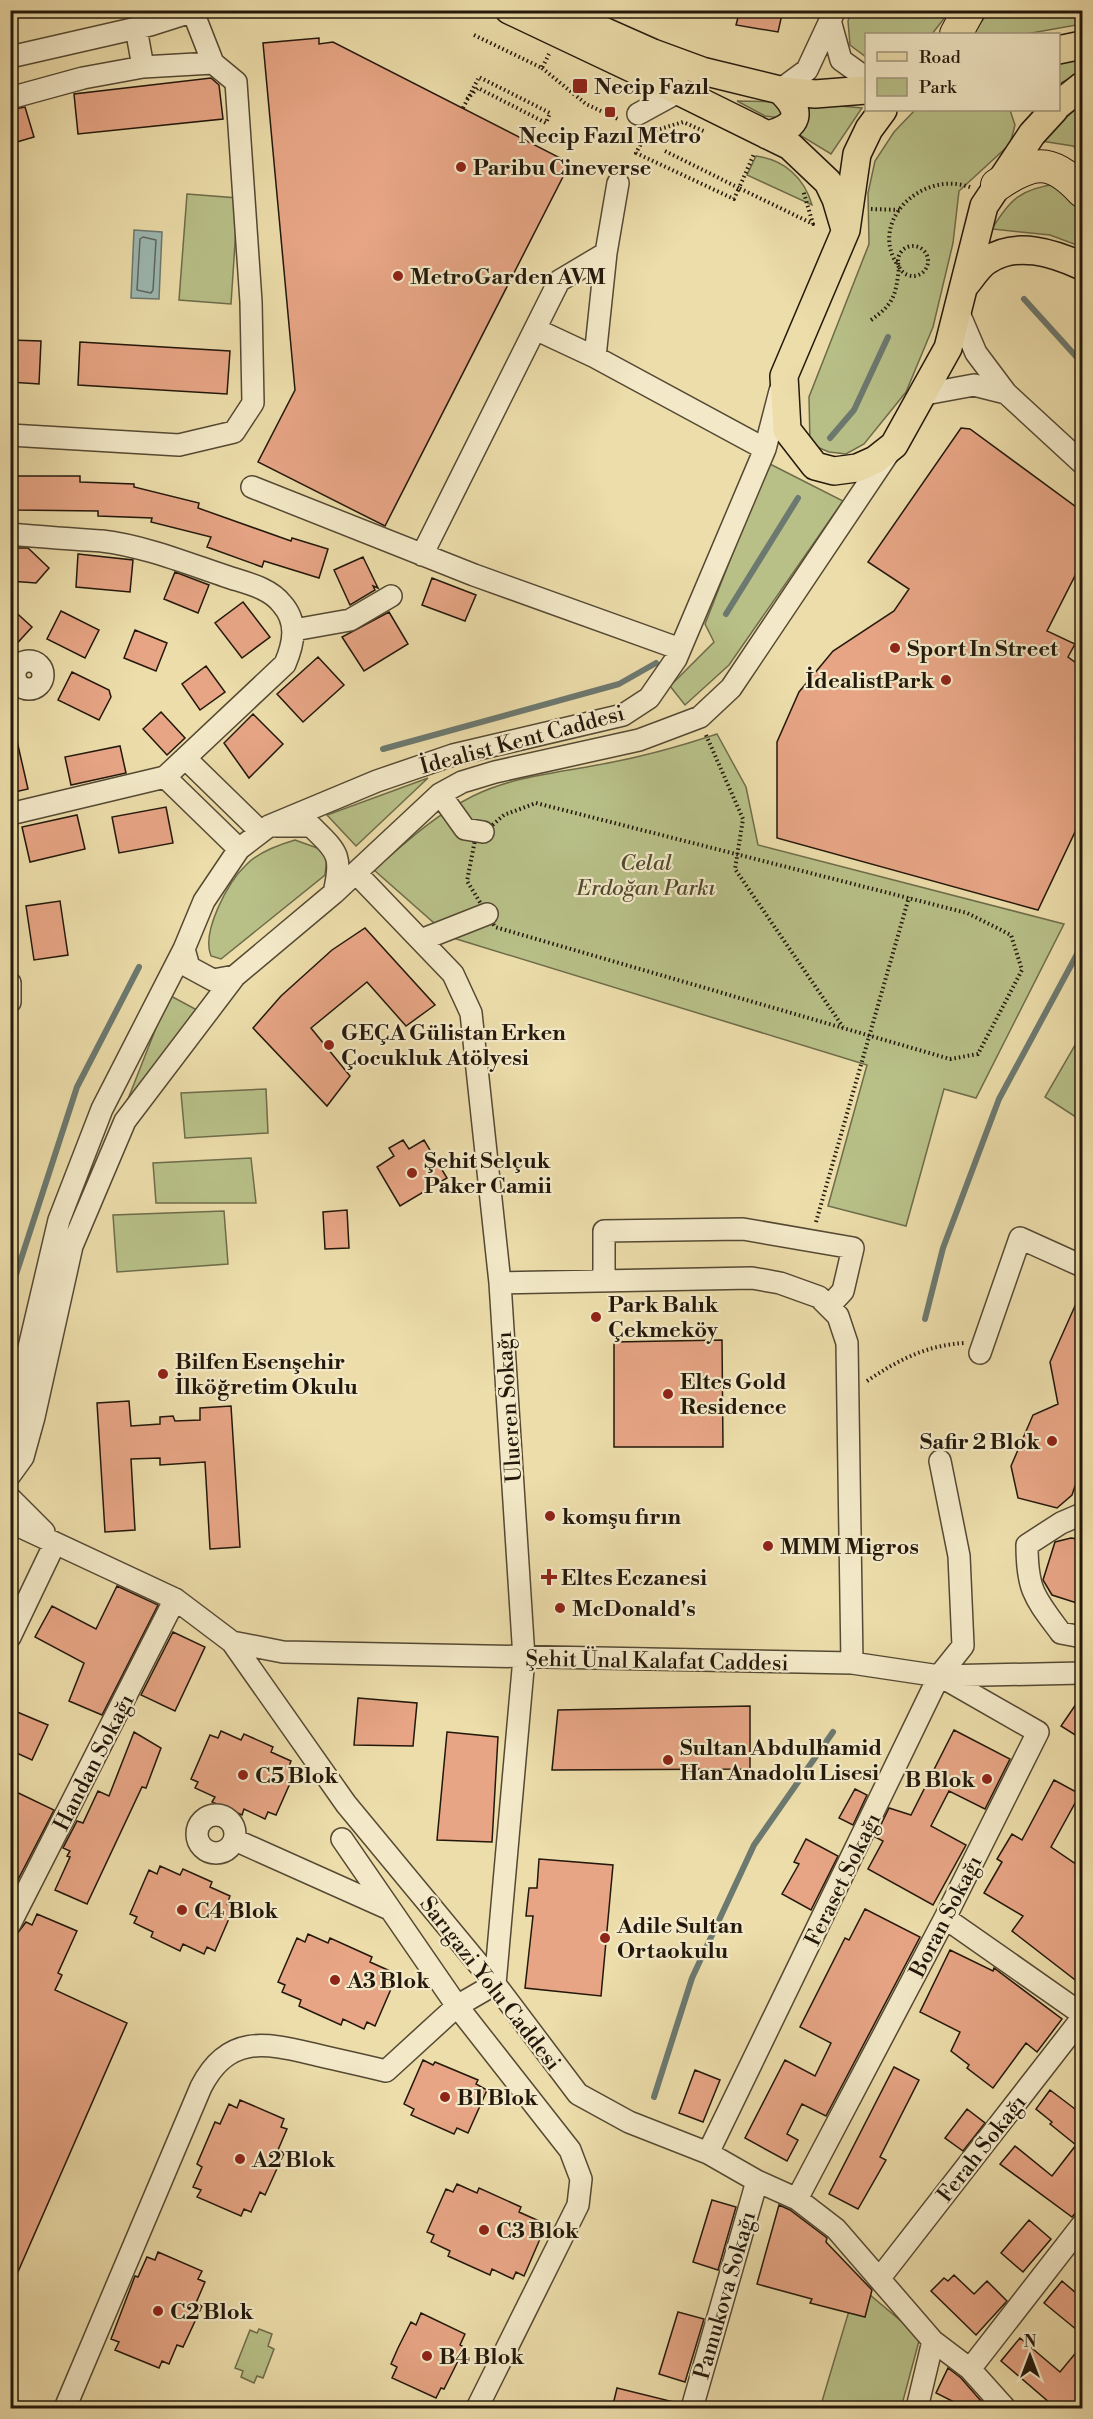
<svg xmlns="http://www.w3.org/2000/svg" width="1093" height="2419" font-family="'Libre Bodoni',serif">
<rect width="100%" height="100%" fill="#ecddaa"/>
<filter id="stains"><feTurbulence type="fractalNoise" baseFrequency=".00333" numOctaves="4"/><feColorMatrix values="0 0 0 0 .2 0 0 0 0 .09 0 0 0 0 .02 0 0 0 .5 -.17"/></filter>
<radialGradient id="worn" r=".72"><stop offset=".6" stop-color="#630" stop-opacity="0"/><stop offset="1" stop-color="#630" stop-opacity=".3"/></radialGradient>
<path fill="#b8c088" stroke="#6e6c4a" stroke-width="1.5" d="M851,11V10L950,11L932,34H866V57L850,45L848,21Z
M989,11H1074L1082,24L1026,34H973Z
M1082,58V72L1059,84V62Z
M737,101L781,102L784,111L781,118L765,116Z
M806,103L862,108L831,154L798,134Z
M1082,103V154L1073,146L1041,141Z
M915,110H1010L1015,125L1010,144L959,191L953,243L933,327L906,392L864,444L846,454L829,452L810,444L809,397L869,244L868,193L875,161L894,132Z
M756,156C784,160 804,177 812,205L747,175Z
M1056,184L1082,200V247L1050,235L992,229C1010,199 1021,189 1056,184Z
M187,194L238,198L231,304L179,300Z
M768,463L843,501L729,665L685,705L670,686L714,642L705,624Z
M717,734L746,787L758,845L1064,924L976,1098L944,1089L906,1226L828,1206L867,1065L450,937L374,870C406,842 435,815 473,796C511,777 556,773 597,765C638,758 678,747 717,734Z
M428,778L356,846L327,815Z
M295,840L320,849L327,857L325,875L221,959L211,956C201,932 228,882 246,865C258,852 278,845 295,840Z
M169,995L197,1010L128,1099Z
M1082,1033V1121L1045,1097Z
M266,1089L268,1133L185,1138L181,1093Z
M251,1158L256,1203H156L153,1163Z
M224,1211L228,1264L117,1272L113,1215Z
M857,2284L920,2337L901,2408H820Z
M259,2329L272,2334L268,2346L274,2349L263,2378L257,2376L254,2383L241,2377L243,2371L235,2368L250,2330L257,2333Z"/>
<path fill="#9db9b4" stroke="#6c7970" stroke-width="1.5" d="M134,230L162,232L159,299L131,298Z"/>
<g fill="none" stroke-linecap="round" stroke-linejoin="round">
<path stroke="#606860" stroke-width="1.5" d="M143,237L156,240L153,290L151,293L137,290L140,239Z"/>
<path stroke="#6c7970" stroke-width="6" d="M1024,299L1082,363
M830,438L854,410L888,337
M726,614L798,498
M383,749L619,684L656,663
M10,1293L77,1087L139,967
M925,1319L943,1248L999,1099L1082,945
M654,2097L692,1978L754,1845L833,1732"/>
</g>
<path fill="#e7a585" stroke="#23180b" stroke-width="1.5" d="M740,10H783L778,32L736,25Z
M319,38V44L333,42L570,163L385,526L258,462L295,390L263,43Z
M211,78L219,85L223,119L78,134L74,94Z
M25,107L34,137L10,144V110Z
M10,340L41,341L39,384L10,382Z
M80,342L230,351L227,394L78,385Z
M961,428L970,429L1083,512V560L1047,631L1075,644L1068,657L1083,668V815L1038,910L777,838V742L799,692L833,651L894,611L909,589L868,562Z
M15,476H80V482L134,484V487L199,503L198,508L291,541L292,538L328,549L319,578L264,561L262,567L207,547L211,537L151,522L152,518L98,516V511L15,510Z
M18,548H28L49,568L36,583L10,581V556Z
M78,554L133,560L130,592L76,587Z
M363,557L378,588L373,586L375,590L350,605L334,570Z
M175,572L209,585L198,613L164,599Z
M432,578L476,595L465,621L422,605Z
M243,602L270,637L242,658L215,623Z
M10,607L32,627L10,651Z
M61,611L99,630L85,658L47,639Z
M389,612L408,644L364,671L342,637Z
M135,630L167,643L156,671L124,658Z
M318,657L344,685L303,722L277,694Z
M206,666L225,692L200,710L182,684Z
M72,672L109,690L111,697L99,720L58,700Z
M161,712L185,738L167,755L143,729Z
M253,714L283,744L249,778L224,743Z
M17,741L28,789L10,793V742Z
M120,746L126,773L71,785L65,757Z
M166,807L173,843L119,853L112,817Z
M77,815L85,849L30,862L22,827Z
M60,901L68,955L34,960L26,906Z
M365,928L435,1005L406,1026L367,982L311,1028L350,1076L327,1106L253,1028L281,996L332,950Z
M403,1140L409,1149L424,1140L447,1178L400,1206L377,1167L394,1156L389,1148Z
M347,1210L349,1248L325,1249L323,1212Z
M1083,1288V1462L1072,1495L1057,1508L1018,1498L1011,1466L1033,1415L1058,1404L1050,1362Z
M722,1340L723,1447H614V1342Z
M129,1401L131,1426L160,1424V1417L173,1416L175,1421L200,1420V1408L231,1406L240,1547L210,1549L205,1462L160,1465V1458L131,1459L135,1530L105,1532L97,1403Z
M1071,1538L1083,1540V1605L1052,1595L1043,1580L1055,1542Z
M117,1586L158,1605L102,1715L69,1701L84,1663L35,1637L52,1606L96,1629Z
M173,1632L205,1647L175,1711L141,1695Z
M1083,1694V1740L1061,1726Z
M358,1698L417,1703L413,1746L354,1745Z
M750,1706V1769L552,1770L558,1710Z
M10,1709L48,1725L32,1760L10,1750Z
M954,1730L1010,1759L985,1809L949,1791L931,1826L966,1845L933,1905L868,1869L883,1841L875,1837L889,1808L911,1815Z
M221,1731L241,1740L244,1734L273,1747L271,1752L291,1761L288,1769L295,1772L276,1815L268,1812L265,1819L244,1809L242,1815L212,1802L215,1797L195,1788L198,1782L191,1779L210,1735L218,1738Z
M134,1732L161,1748L146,1788L142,1787L87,1904L55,1890L70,1857L67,1856L70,1851L63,1848L77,1821L83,1823L98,1791L109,1796Z
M447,1732L498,1737L492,1842L437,1840Z
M1054,1780L1080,1794L1051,1847L1083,1869V1986L1012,1931L1023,1916L984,1893L1002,1862L997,1859L1012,1834L1022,1840Z
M10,1789L54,1810L10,1895Z
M855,1789L867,1795L853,1825L839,1818Z
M806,1839L838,1856L811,1910L782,1894L799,1864L794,1862Z
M539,1859L613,1865L601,1996L525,1988L533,1916H526L529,1888H537Z
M160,1866L180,1875L183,1869L212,1882L210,1887L230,1896L227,1904L234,1907L215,1951L207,1947L204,1954L183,1944L180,1951L151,1937L153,1932L134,1923L137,1917L130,1914L149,1870L157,1874Z
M865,1909L920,1937L826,2116L802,2104L787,2134L798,2140L787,2161L745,2138L785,2060L815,2076L831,2043L800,2027L845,1938L849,1940Z
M37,1914L77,1931L58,1973L62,1975L55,1990L127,2023L10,2290V1937L17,1934L26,1922L32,1925Z
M308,1934L328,1943L330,1938L372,1957L370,1962L390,1971L387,1978L394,1982L375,2026L367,2022L364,2029L343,2019L341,2025L299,2006L301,2000L282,1992L285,1985L278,1982L297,1938L305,1942Z
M950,1950L993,1971L994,1968L1062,2019L1037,2052L1026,2043L993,2088L967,2068L969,2065L951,2051L960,2032L920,2012Z
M423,2060L433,2065L435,2062L478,2080L476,2084L487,2090L468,2133L457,2128L454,2134L411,2115L414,2109L404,2104Z
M894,2067L919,2080L880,2157L886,2160L858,2209L829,2194Z
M695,2070L720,2080L703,2122L679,2113Z
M1050,2090L1083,2115L1082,2206L1072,2217L1000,2164L1015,2146L1052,2176L1076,2145L1050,2124L1052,2122L1036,2109Z
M240,2100L284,2119L281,2127L287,2129L278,2150L284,2153L265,2195L260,2192L251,2212L244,2209L241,2216L197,2197L201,2190L193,2187L202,2167L197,2164L215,2122L220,2124L229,2104L237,2108Z
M967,2109L985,2123L963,2151L945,2138Z
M457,2184L477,2193L479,2188L521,2207L519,2212L539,2221L536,2229L543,2232L524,2276L516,2272L513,2279L492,2269L490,2275L448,2256L450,2251L431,2242L434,2235L427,2232L446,2189L453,2192Z
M712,2200L736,2207L718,2270L693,2262Z
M779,2205L790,2210L827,2238L826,2242L872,2290L865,2317L810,2303L812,2299L757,2284Z
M1029,2220L1051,2239L1023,2272L1001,2253Z
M158,2252L202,2271L198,2279L205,2282L196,2303L202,2306L183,2347L177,2345L169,2364L162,2361L159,2368L115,2350L119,2342L111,2339L135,2276L138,2277L147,2257L155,2260Z
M954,2275L974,2294L987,2281L1007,2301L976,2335L931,2291L944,2278L948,2281Z
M1062,2281L1083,2299V2335L1044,2303Z
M678,2312L704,2319L685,2382L659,2374Z
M421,2313L465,2334L460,2345L464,2347L457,2363L444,2389L441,2388L436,2398L392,2378L397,2367L391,2364L398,2348L411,2322L416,2325Z
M1020,2338L1060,2372L1083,2344V2404L1079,2409H1057L1001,2361Z
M948,2368L961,2378L988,2409H968L936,2393Z
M617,2388L678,2403V2409H612Z"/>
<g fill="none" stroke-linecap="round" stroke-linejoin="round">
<defs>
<path id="minor" d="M831,24L841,60L866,78
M10,57L150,25L197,10
M143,67L213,63
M780,90L807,70L835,10
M10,98L83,78L143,67L136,28
M638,114L680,91
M606,253L618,183
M958,311L976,353L1006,393L1082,463
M535,329L595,357
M925,394L974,385L1006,393
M10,435L179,445L234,432L253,403L251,302L236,82L213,63L193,12
M252,487L474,575L680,649
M10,534C41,537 72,539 102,541C144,546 186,563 225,576C245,583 269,587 282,604C298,622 294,643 285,664L165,777L10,814
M422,555L559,281L606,253L595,357L765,449
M294,630L350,620L391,596
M15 675a14 14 0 1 1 28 0a14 14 0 1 1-28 0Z
M185,758L261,832
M165,777L239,849
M440,794L465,829L483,832
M276,826H311C337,852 343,854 334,893
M421,940L487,914
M184,949L189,967L213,980L235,976
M10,983V1002
M604,1280V1231L743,1229L853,1248L843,1291L830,1305
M500,1283L752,1278L780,1283L819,1297L838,1316L847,1343L852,1663
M980,1353L1020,1238L1082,1266
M10,1428L59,1220L102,1109L184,949L204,901L239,849L269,826L377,781L453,755L623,715L649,698L676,659L765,449L780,391
M10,1475L23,1457L34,1417L72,1246L125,1121L235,976L334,893L440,794L462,782L495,772L639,740L663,731L700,717L731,688L890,451
M10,1498L44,1532
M1082,1514L1061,1523L1027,1545C1027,1591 1035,1598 1061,1633L1082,1637
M10,1522L175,1599L232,1642L346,1804L495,1984L578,2094L629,2122L708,2153L757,2181L797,2199L836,2229L933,2341L970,2369L1005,2408
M10,1637L55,1543
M232,1642L283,1652L852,1663L939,1676L1082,1673
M197 1834a19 19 0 1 1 38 0a19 19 0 1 1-38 0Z
M342,1839L457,2006L570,2150L581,2179L578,2205L477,2408
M235,1840L387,1908
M945,1918L1082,2014
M10,1924L175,1599
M708,2153L939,1676L963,1646L959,1556L940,1461
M797,2199L945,1918L1038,1732L940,1676
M879,2279L1082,2018
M970,2369L1082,2225
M65,2408L201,2087C228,2034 265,2043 313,2054C338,2060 362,2065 386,2071L457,2006L495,1984L524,1658L500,1283L471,1013L453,974L356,873
M692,2408L757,2181
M917,2408L933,2341"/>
<path id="major" d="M509,10L640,72L790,146L828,182L836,199L844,226
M556,10L653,53L702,71L784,91L815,94L866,90
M1058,50L1082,45
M1058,105L1082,86
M883,110L869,129L857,154L846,230L784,376L787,430L815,466L834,471L857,468L875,460L894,445L948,348L984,206L1032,134L1054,110
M767,135C799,127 804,112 780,90
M966,284C972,277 979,265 988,260C1017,241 1053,253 1082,266"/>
<path id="highway" d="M956,34L969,10
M997,185C1032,161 1051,157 1082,191"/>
</defs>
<use href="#minor" stroke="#554933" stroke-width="24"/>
<use href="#major" stroke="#23180b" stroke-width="30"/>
<use href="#highway" stroke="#23180b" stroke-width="34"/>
<path stroke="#23180b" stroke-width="4" stroke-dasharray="1.5 3" stroke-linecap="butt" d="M474,35L542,68L549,54
M542,68L586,104L620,120
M467,99L478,88L546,123L550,113L479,77
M463,108L478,79
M643,131L647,133L636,153L734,199L739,188L813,224L803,190
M647,133L683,122L706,132
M665,151L739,188L754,154
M871,209L900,210
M898 261a15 15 0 1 1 30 0a15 15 0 1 1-30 0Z
M871,320C894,304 896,295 899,267C866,222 923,168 972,188
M706,735L743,819L735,869L843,1027
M536,803L967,913L1011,935L1022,970L978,1054L950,1059L495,927L467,881L475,840L504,815Z
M816,1222L909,897
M867,1381C898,1360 927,1345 965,1343"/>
<use href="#minor" stroke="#f3e9c8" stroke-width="21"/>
<use href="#major" stroke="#ecddaa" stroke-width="27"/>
<use href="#highway" stroke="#ecddaa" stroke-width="32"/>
</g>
<g fill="#8f2418" stroke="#f3e9c8" stroke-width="2">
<rect x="572" y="78" width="16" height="16" rx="3"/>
<rect x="604" y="106" width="12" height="12" rx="3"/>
<circle cx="461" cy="167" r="6"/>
<circle cx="398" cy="276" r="6"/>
<circle cx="895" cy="648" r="6"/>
<circle cx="946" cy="680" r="6"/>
<circle cx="329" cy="1045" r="6"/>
<circle cx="412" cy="1173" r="6"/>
<circle cx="596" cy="1317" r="6"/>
<circle cx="163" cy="1374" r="6"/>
<circle cx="668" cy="1394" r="6"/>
<circle cx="1052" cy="1441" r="6"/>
<circle cx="550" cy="1516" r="6"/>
<circle cx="768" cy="1546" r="6"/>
<path d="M546 1568h6v6h6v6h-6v6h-6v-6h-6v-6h6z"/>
<circle cx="560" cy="1608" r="6"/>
<circle cx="668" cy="1760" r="6"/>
<circle cx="243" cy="1775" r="6"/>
<circle cx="987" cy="1779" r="6"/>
<circle cx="182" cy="1910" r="6"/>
<circle cx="605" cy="1938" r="6"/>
<circle cx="335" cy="1980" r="6"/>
<circle cx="445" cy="2097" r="6"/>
<circle cx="240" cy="2159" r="6"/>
<circle cx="484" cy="2230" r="6"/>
<circle cx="158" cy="2311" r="6"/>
<circle cx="427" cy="2356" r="6"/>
</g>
<g text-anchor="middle" stroke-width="4.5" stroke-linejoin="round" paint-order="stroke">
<g font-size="22" font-weight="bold" fill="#23180b" stroke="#f3e9c8" text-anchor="start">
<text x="594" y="94">Necip Fazıl</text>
<text x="610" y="143" text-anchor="middle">Necip Fazıl Metro</text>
<text x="473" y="175">Paribu Cineverse</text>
<text x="410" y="284">MetroGarden AVM</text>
<text x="907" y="656">Sport In Street</text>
<text x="934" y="688" text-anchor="end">İdealistPark</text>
<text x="341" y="1040">GEÇA Gülistan Erken<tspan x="341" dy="25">Çocukluk Atölyesi</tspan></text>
<text x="424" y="1168">Şehit Selçuk<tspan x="424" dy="25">Paker Camii</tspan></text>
<text x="608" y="1312">Park Balık<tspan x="608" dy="25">Çekmeköy</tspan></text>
<text x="175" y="1369">Bilfen Esenşehir<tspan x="175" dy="25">İlköğretim Okulu</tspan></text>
<text x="680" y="1389">Eltes Gold<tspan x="680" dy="25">Residence</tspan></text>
<text x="1040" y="1449" text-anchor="end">Safir 2 Blok</text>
<text x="562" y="1524">komşu fırın</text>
<text x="780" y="1554">MMM Migros</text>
<text x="561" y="1585">Eltes Eczanesi</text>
<text x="572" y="1616">McDonald's</text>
<text x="680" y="1755">Sultan Abdulhamid<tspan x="680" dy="25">Han Anadolu Lisesi</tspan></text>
<text x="255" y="1783">C5 Blok</text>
<text x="975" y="1787" text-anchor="end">B Blok</text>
<text x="194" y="1918">C4 Blok</text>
<text x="617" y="1933">Adile Sultan<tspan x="617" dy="25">Ortaokulu</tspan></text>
<text x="347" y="1988">A3 Blok</text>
<text x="457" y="2105">B1 Blok</text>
<text x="252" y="2167">A2 Blok</text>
<text x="496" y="2238">C3 Blok</text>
<text x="170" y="2319">C2 Blok</text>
<text x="439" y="2364">B4 Blok</text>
</g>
<g font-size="22" fill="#23180b" stroke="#f3e9c8">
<text transform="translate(522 739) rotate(-15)" y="8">İdealist Kent Caddesi</text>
<text transform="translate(508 1407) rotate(-94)" y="8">Ulueren Sokağı</text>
<text transform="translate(657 1660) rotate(1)" y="8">Şehit Ünal Kalafat Caddesi</text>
<text transform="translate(93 1762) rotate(-63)" y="8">Handan Sokağı</text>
<text transform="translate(842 1879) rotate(-64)" y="8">Feraset Sokağı</text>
<text transform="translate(945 1916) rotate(-63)" y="8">Boran Sokağı</text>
<text transform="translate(491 1983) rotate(52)" y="8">Sarıgazi Yolu Caddesi</text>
<text transform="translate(981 2148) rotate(-52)" y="8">Ferah Sokağı</text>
<text transform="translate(724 2295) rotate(-74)" y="8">Pamukova Sokağı</text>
</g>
<g font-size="22" font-style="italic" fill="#504a30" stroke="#f3e9c8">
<text x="646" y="870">Celal<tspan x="646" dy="25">Erdoğan Parkı</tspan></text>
</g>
</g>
<rect width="1093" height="2419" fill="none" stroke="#ecddaa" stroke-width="36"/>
<rect x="12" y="12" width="1069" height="2395" fill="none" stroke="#23180b" stroke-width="3"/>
<rect x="18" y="18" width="1057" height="2383" fill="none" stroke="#23180b" stroke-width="1.5"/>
<rect x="865" y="33" width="195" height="78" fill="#f3e9c8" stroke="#a0957c" stroke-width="1.5"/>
<rect x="877" y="52" width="30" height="9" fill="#ecddaa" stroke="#a0957c" stroke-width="1.5"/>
<text x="919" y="63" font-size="18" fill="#23180b">Road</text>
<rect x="877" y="78" width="30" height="18" fill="#b8c088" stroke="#a0957c" stroke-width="1.5"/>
<text x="919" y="93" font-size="18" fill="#23180b">Park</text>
<g transform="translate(1030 2356)" stroke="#f3e9c8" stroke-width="4.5" paint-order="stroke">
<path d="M0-4.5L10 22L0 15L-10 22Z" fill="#23180b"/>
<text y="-9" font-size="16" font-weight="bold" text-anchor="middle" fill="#23180b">N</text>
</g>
<rect width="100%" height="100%" filter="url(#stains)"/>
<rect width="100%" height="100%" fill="url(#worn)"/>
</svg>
